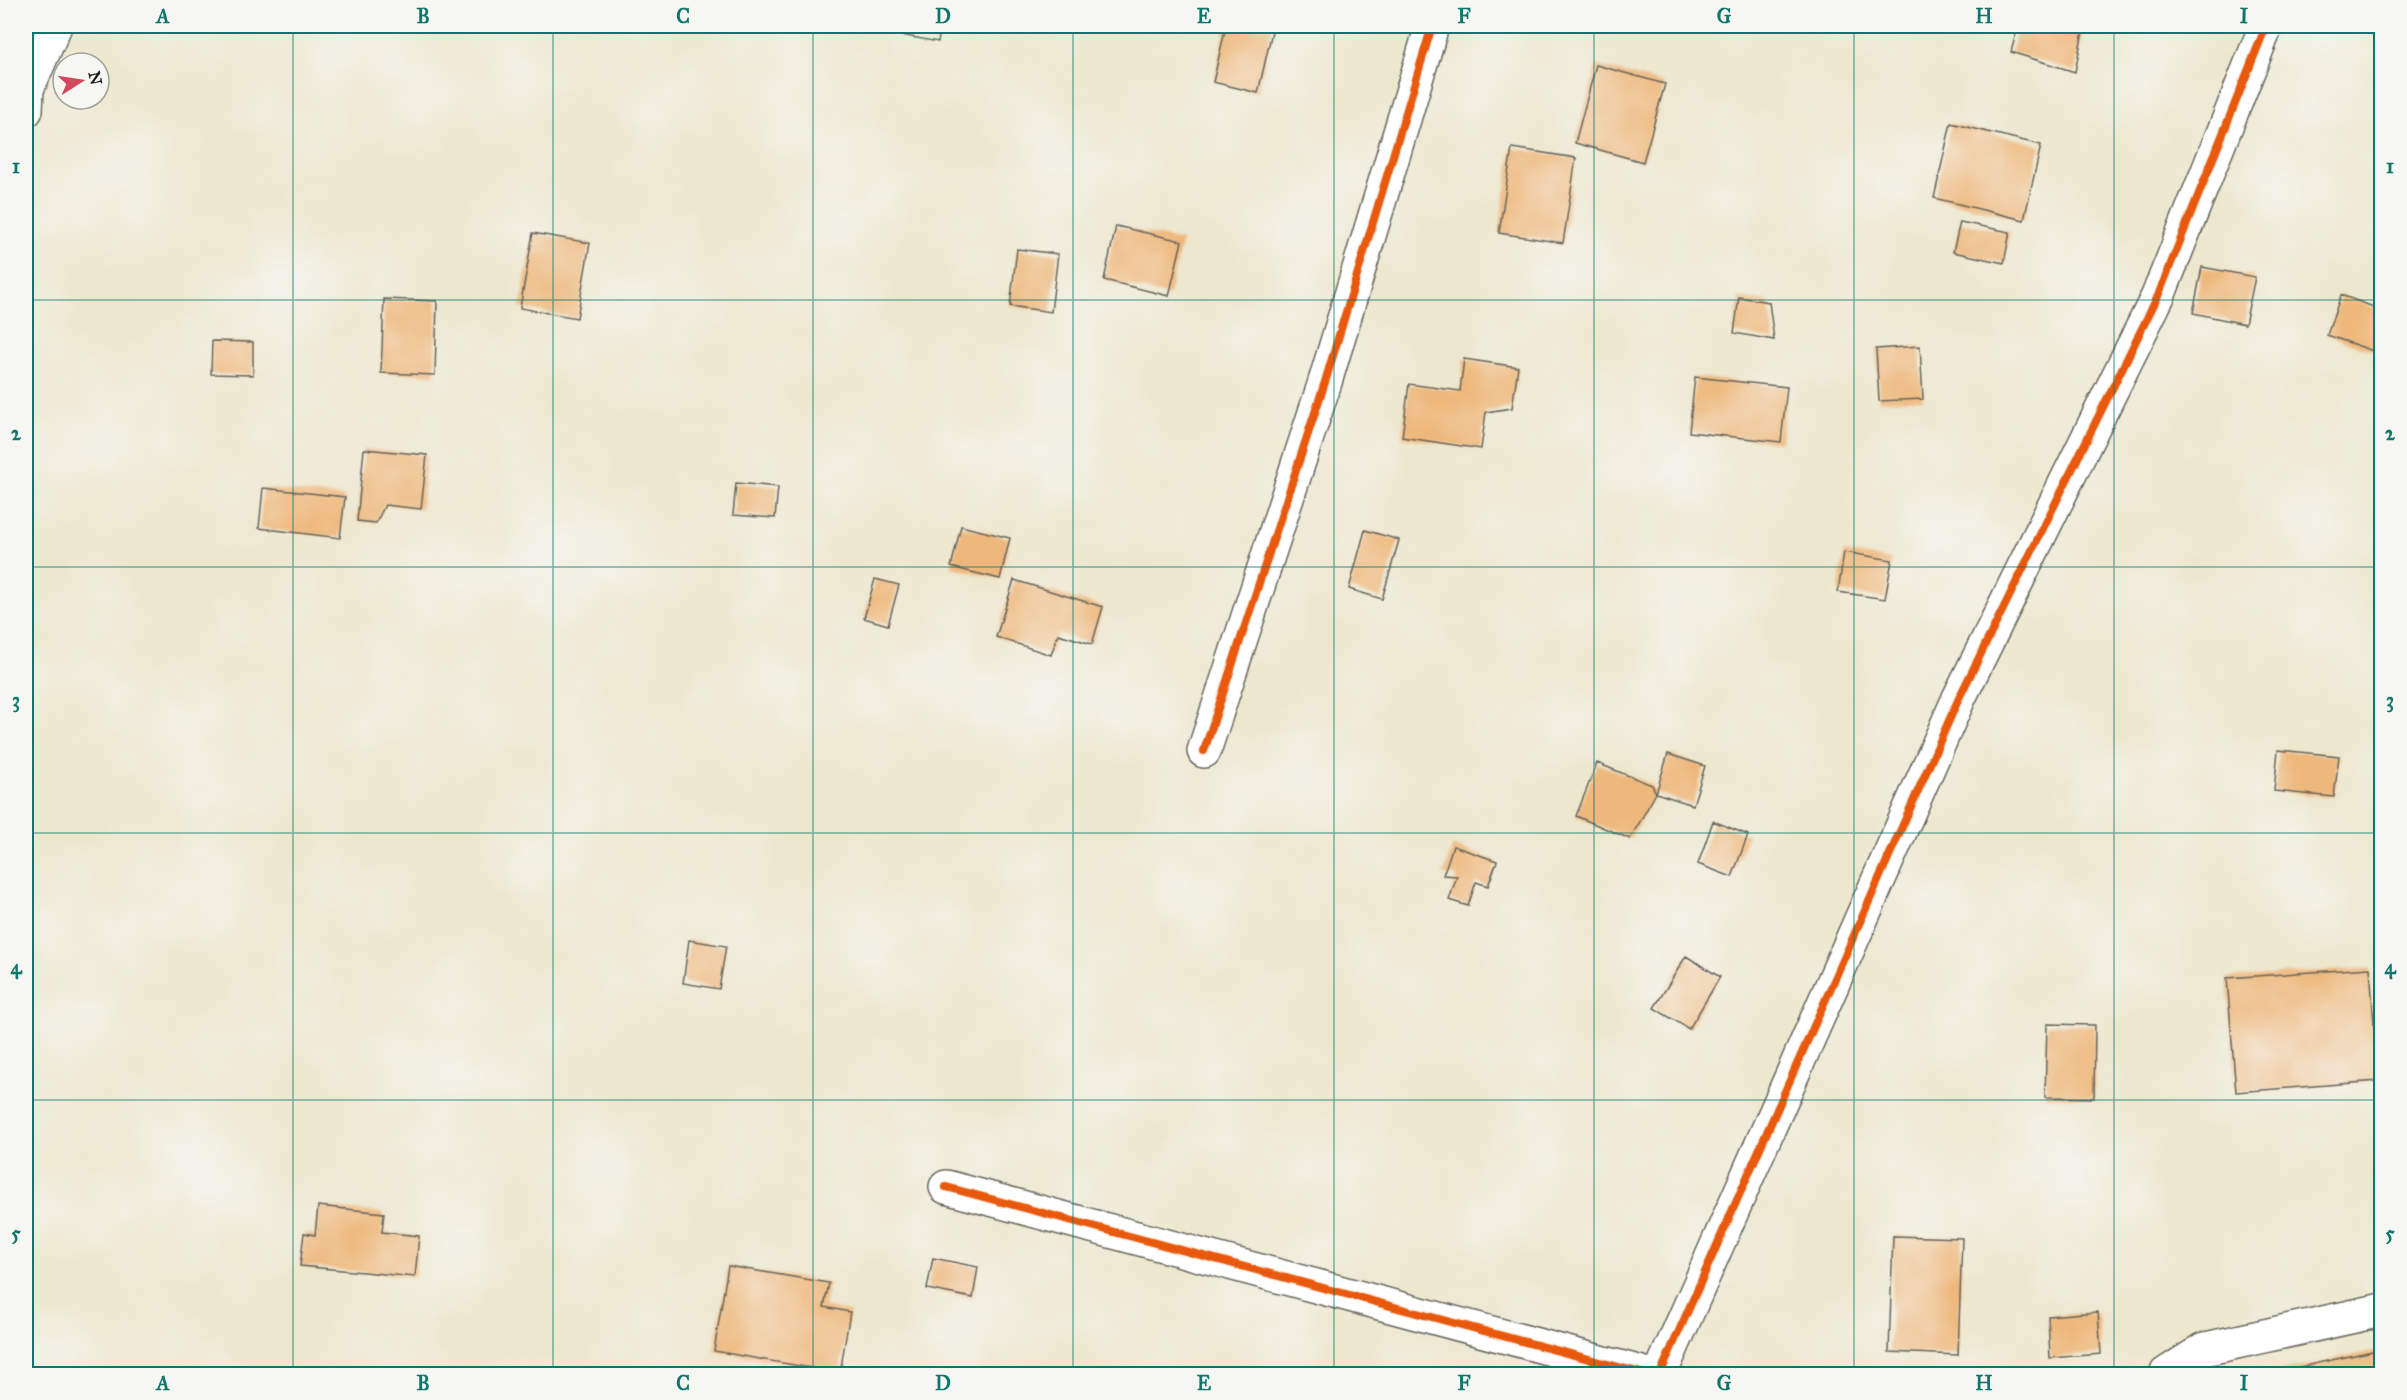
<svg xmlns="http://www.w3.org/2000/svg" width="2407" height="1400" font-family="'IM FELL Great Primer',serif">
<rect width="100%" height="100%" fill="#f6f6f2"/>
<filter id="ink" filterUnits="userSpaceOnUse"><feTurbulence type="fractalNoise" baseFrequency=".0167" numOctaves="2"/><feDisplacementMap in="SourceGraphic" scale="12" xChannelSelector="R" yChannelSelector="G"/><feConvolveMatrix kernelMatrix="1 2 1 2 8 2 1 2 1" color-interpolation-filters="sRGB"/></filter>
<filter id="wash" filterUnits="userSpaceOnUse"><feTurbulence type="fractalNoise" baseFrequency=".008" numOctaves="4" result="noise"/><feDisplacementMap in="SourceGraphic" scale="24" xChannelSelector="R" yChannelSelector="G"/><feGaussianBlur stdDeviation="1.35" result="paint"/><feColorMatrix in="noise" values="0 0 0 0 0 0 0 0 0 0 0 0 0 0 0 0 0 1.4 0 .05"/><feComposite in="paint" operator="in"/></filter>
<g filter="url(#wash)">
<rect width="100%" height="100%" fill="#ede7ce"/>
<g id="blocks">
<path fill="#eeb87c" d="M880,26H941L938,42L879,31Z
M1226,26L1273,27L1258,93L1213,82Z
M2018,26H2084L2075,72L2011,52Z
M1596,65L1665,84L1643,162L1575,143Z
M1951,123L2041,145L2024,220L1934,198Z
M1512,148L1576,158L1563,243L1499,233Z
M1960,222L2010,232L2004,263L1953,252Z
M1116,226L1182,241L1169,296L1104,280Z
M533,233L590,243L577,318L520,308Z
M1017,249L1058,254L1051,312L1010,306Z
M2202,267L2255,277L2245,324L2193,313Z
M2341,295L2382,310V354L2327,335Z
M1739,297L1769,302L1774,340L1734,333Z
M384,299L437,301L435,375L381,373Z
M212,341L253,342V375L211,374Z
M1920,346L1923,399L1879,401L1876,349Z
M1464,359L1518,367L1512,408L1486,412L1481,449L1402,437L1409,384L1460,391Z
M1695,377L1787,387L1781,442L1689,432Z
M364,449L427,455L421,509L385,505L376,523L357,521Z
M736,483L778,487L775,518L733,515Z
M263,488L345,497L340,538L259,528Z
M961,526L1010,538L1000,579L951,567Z
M1365,530L1399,540L1382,599L1349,589Z
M1844,552L1892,560L1885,599L1838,592Z
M875,579L899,585L888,625L864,618Z
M1014,580L1103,607L1092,644L1058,634L1051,655L996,637Z
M2278,750L2339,756L2334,797L2274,791Z
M1668,754L1705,766L1693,805L1656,793Z
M1597,763L1652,785L1656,793L1630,839L1576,816Z
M1713,821L1748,835L1732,877L1698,864Z
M1453,846L1497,861L1488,886L1476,882L1468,906L1449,900L1457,876L1443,875Z
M689,940L726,946L719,989L683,983Z
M1686,956L1720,977L1689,1029L1654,1008Z
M2370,968L2378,1081L2236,1092L2227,978Z
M2047,1024L2095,1025L2094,1098L2045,1097Z
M318,1206L384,1213L382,1232L419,1236L415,1277L300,1266L304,1233L315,1235Z
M1893,1236L1962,1238L1958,1355L1889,1352Z
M933,1258L978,1267L973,1298L927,1289Z
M728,1266L829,1283L824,1307L850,1312L840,1373L714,1351Z
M2098,1312L2101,1354L2050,1358L2048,1316Z
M2382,1349V1374H2268Z"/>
</g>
</g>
<g filter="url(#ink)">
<use href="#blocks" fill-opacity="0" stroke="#65635a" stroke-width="1.5"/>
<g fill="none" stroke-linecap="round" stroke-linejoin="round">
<defs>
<path id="street" d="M26,110L27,89L55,26
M1204,751L1325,382L1432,26
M946,1187L1645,1374
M1660,1374L1959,698L2158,296L2266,26
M2166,1374L2205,1349L2382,1310"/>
</defs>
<use href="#street" stroke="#65635a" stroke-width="36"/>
<use href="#street" stroke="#fff" stroke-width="33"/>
<defs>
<path id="cycleway" d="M1204,751L1325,382L1432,26
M946,1187L1645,1374
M1660,1374L1959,698L2158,296L2266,26"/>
</defs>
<use href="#cycleway" stroke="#f6f6f2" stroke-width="11"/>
<use href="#cycleway" stroke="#e8590c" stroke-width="8"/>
</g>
</g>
<path fill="none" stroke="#0f766e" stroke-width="1.5" stroke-opacity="0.55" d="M293,26V1374M553,26V1374M813,26V1374M1073,26V1374M1334,26V1374M1594,26V1374M1854,26V1374M2114,26V1374M26,300H2382M26,567H2382M26,833H2382M26,1100H2382"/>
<rect width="2407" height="1400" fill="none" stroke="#f6f6f2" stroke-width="66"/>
<g transform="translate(81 81) rotate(78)"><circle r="28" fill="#f6f6f2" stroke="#9f9f9c" stroke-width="1.5"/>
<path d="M0-4.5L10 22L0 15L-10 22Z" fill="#d1495b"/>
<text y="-9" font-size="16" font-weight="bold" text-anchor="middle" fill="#1c1c1c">N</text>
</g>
<rect x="33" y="33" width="2341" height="1334" fill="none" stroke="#0f766e" stroke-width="2"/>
<g font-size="20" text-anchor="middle" font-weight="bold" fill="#0f766e">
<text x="163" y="23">A</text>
<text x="423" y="23">B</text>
<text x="683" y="23">C</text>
<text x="943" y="23">D</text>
<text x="1204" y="23">E</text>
<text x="1464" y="23">F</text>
<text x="1724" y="23">G</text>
<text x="1984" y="23">H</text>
<text x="2244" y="23">I</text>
<text x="16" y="173">1</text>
<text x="2390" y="173">1</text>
<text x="16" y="440">2</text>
<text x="2390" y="440">2</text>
<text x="16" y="707">3</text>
<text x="2390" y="707">3</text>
<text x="16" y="974">4</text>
<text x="2390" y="974">4</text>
<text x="16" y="1240">5</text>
<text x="2390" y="1240">5</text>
<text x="163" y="1390">A</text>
<text x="423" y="1390">B</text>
<text x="683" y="1390">C</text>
<text x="943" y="1390">D</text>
<text x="1204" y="1390">E</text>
<text x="1464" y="1390">F</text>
<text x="1724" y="1390">G</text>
<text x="1984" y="1390">H</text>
<text x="2244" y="1390">I</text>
</g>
</svg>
